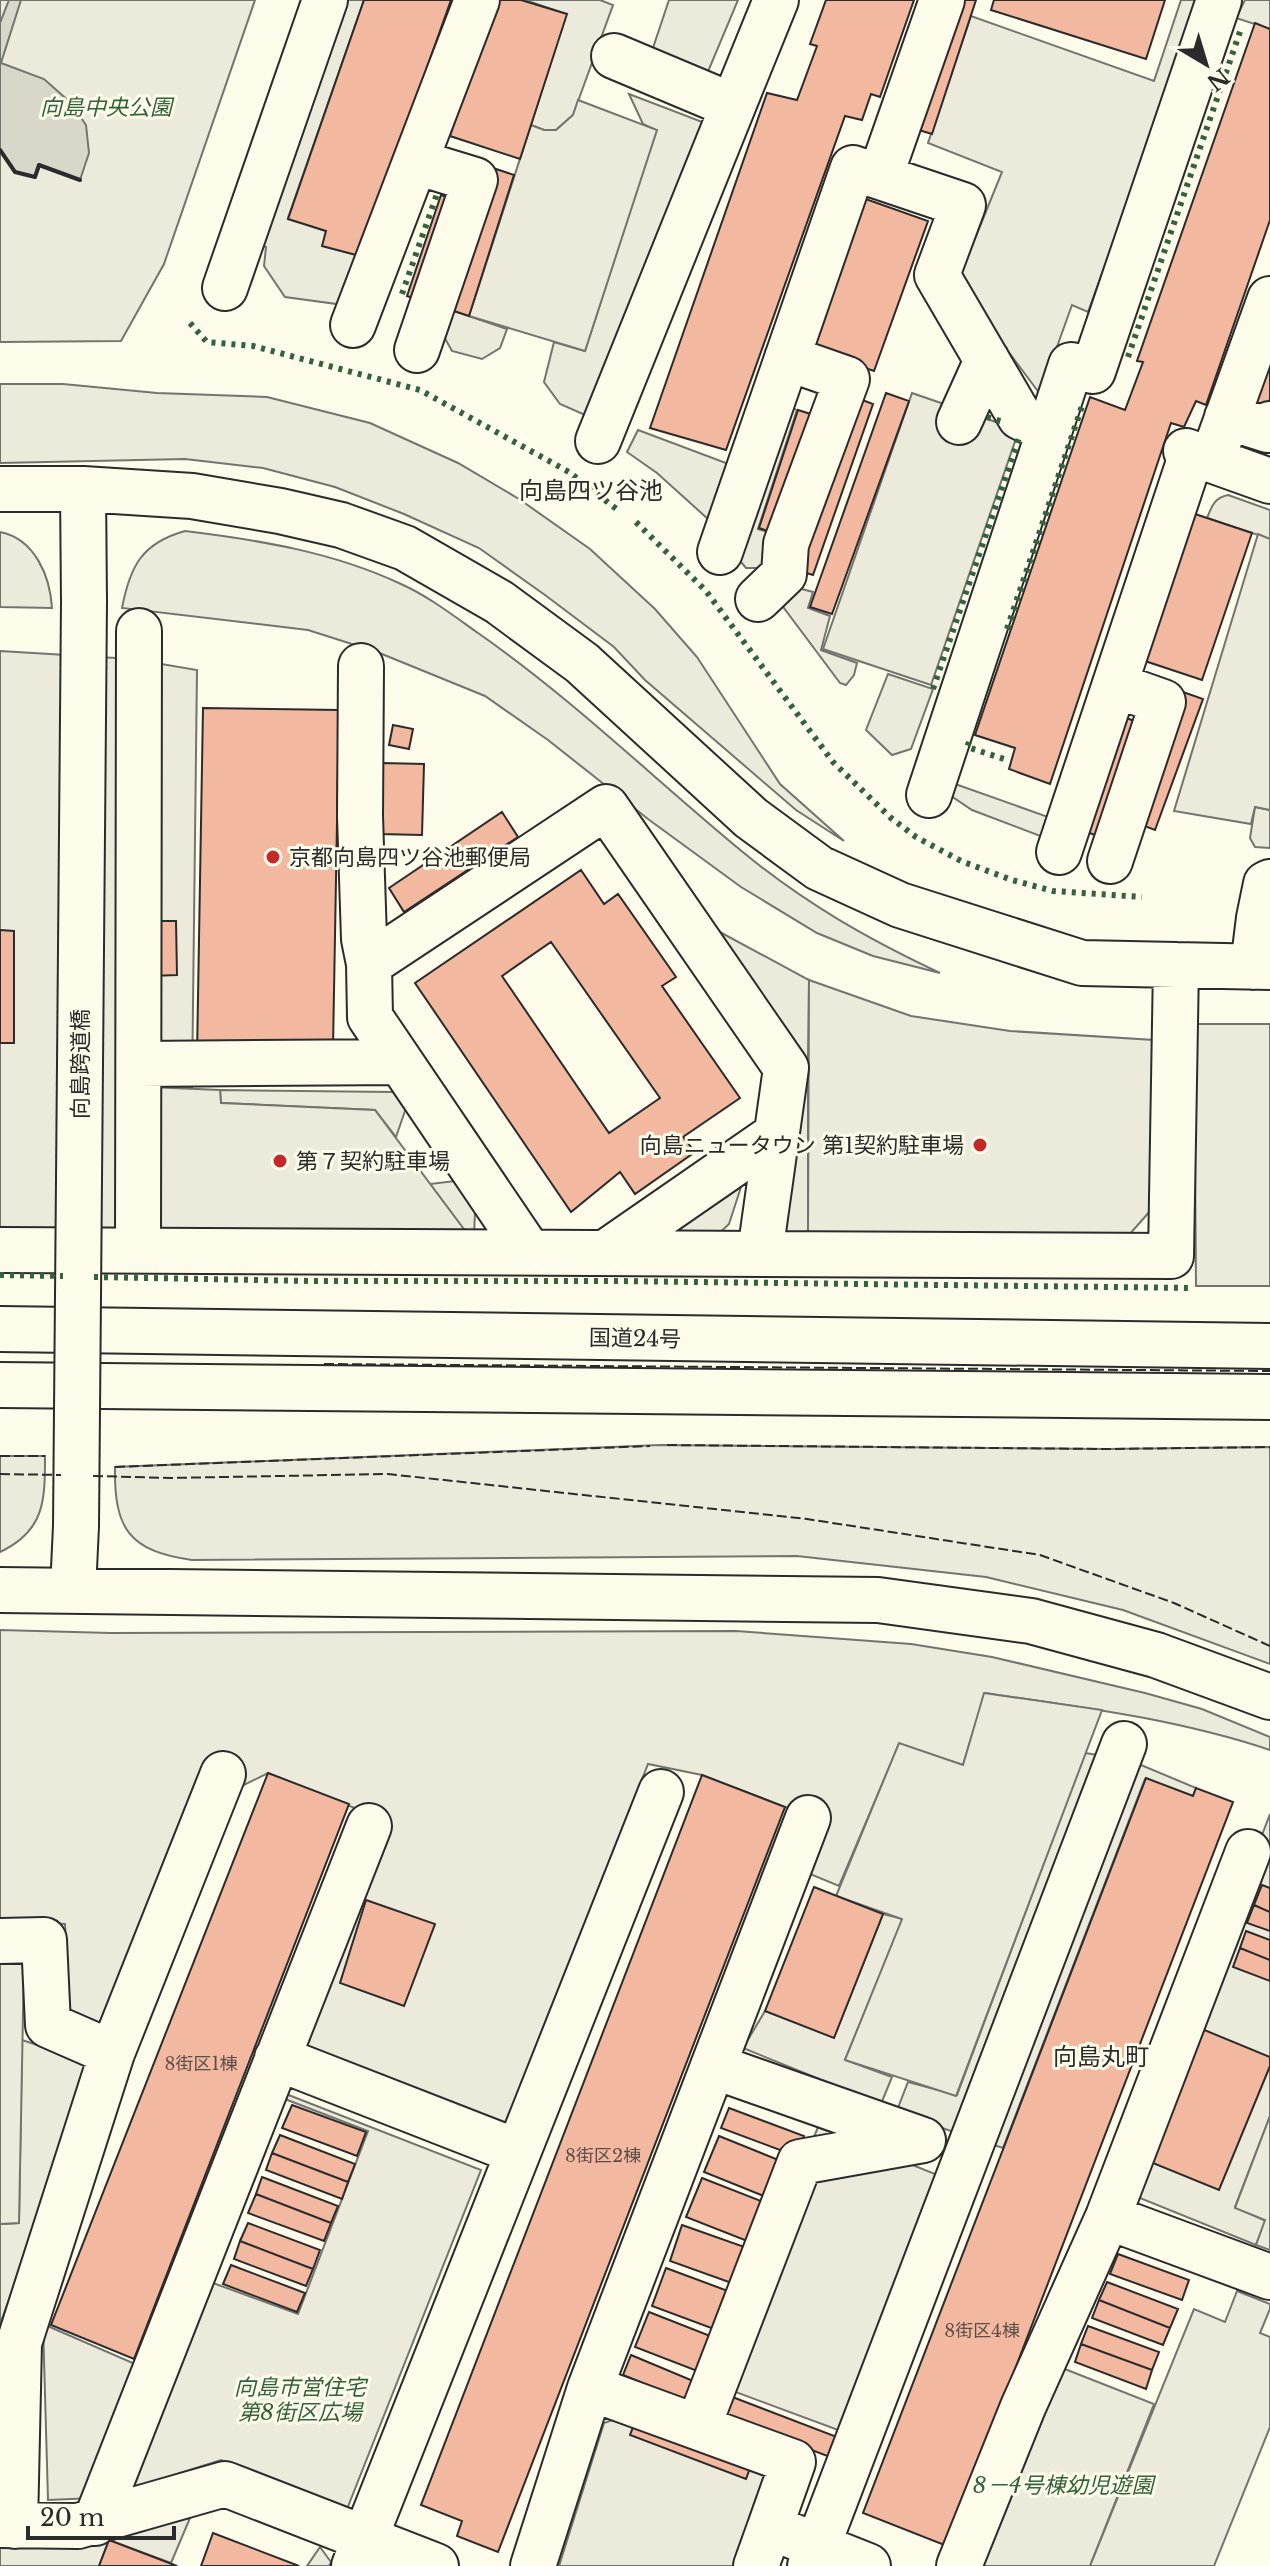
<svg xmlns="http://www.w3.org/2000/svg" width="1270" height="2566" font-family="'Libre Baskerville','Noto Sans JP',serif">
<rect width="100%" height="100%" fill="#fdfbea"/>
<path fill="#ecebdb" stroke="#74746e" stroke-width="2" d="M0,0H255L164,264L121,341L0,342Z
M304,0H364L288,218L326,231L323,246L360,256L359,307L285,297L264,266L266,247L223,235Z
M525,0H600L613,5L573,115L556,130H544L531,125L566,14Z
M669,0H738L707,74L651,54Z
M1181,0H1201L1088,312L1072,305L1040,394L957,283L1002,172L928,143L971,16L1154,81Z
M1245,0H1270V29L1236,18Z
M629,94L705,123L585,415L560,404L544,382L554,342L585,351L656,130L643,124Z
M451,310L507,329L500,348L482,359L452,351L443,335Z
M0,384H63L157,393L267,397L370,423L458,463L519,499L590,549L655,609L697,657L780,784L844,841L796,810L645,680L614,647L545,595L479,548L404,514L335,487L263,468L185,459L0,463Z
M792,408L797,410L758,529L777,535L774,568H746L736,556Z
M638,430L734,466L708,519L657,473L627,452Z
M1228,495L1270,510V539L1207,518C1212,506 1214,498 1228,495Z
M185,531C259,540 333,552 401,584C428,596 454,616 478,633C573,699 655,780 744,853C806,904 868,939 940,973L873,956L817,933L741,887L648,819L548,740L485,696L377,652L308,630L122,608C130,566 142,543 185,531Z
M0,532C35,539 50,576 52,608L0,607Z
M783,584L813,592L808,608L830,616L821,650L857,663L854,675L846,685L840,683L778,600Z
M0,651L132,659L197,670L192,1088L149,1087L145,1231L0,1232Z
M888,674L933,689L911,749L892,755L866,730Z
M935,785H958L1051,818L1043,837L972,810Z
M1255,807L1270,810V848L1255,847L1250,838Z
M718,931L809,980L808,1065Z
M808,1080V1234L782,1235L785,1163Z
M220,1090L393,1092L406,1108L396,1137L375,1110L221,1103Z
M455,1181L475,1212L474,1236L465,1231L430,1184Z
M741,1187L729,1224L710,1242L666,1238Z
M660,1445L1107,1449L1270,1447V1664L1123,1610L986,1577L797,1556L192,1560C129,1551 114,1529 115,1467Z
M0,1456H45C45,1500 45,1531 0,1552Z
M0,1630L111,1633L736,1631L911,1644L992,1657L1145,1693L1202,1709L1270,1737V1750C1177,1719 1081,1707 985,1693L963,1765L899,1744L839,1886L798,1869L821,1816L785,1807L702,1775L648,1764L507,2126L296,2045L387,1821L268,1773L242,1786L203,1769L100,2030L70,2017L65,1924L0,1921Z
M1085,1753L1129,1760L1196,1788L1193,1796L1145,1779L1003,2148L896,2113L908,2082L957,2095Z
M1270,1814V2116L1235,2207L1266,2221L1256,2245L1125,2192Z
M883,1914L903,1919L845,2060L892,2077L881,2104L743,2048L765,2011L834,2037Z
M22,2040L98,2065L0,2324V2224L19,2223Z
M286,2094L481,2170L347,2509L221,2460L120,2492L202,2279L298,2314L368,2131L285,2099Z
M818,2127L940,2176L838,2430L714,2384Z
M43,2324L142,2367L95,2498L48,2500Z
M1052,2364L1154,2404L1090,2566H972Z
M629,2414L753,2460L772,2483L739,2566H559L604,2423Z
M190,2518L171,2563L109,2540L99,2566H0V2540L83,2543Z
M320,2547L331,2562L329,2566H307Z"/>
<path fill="#eceadb" stroke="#74746e" stroke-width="2" d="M578,100L657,130L585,351L469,316L531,125L544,130H556L573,115Z
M912,393L1019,430L931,685L823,649Z
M1258,534L1270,539V810L1255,807L1251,824L1174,811Z
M809,980L911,1016L1010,1031L1154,1040L1151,1210L1129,1235L808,1234Z
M1194,1024H1270V1286H1196Z
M148,1087L220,1090L221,1103L375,1110L466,1232L145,1231Z
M984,1693L1102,1710L956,2096L845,2060L902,1919L836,1896L899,1743L963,1765Z
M0,1961L24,1962L19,2223L0,2224Z
M1270,2116V2250L1256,2245L1265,2220L1235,2208Z
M1237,2291L1270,2304V2309L1260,2333L1270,2337V2427L1214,2566H1090L1194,2309L1225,2322Z"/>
<path fill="#d8d7c9" stroke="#74746e" stroke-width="2" d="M9,0H21L1,63L44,79L71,103L86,125L89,153L80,180L40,166L35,177L15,172L0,150V23Z"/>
<path fill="#f2b8a0" stroke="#2b2b2b" stroke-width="2" fill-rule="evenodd" d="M364,0H451L360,256L322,246L326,231L288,219Z
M494,0H521L567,14L520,159L450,136Z
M826,0H914L880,97L871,94L862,120L845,116L726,450L650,428L767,93L797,100L817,46L810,44Z
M951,0H976L932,134L909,127Z
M994,0H1165L1146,59L991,10Z
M1255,23L1270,29V220L1206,405L1196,401L1184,427L1171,423L1050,784L1009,769L1015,748L975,735L1090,397L1125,410L1143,362L1137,361Z
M496,169L514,175L469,316L451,310Z
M441,195L460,201L425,302L407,296Z
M860,197L928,221L874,371L806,348Z
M1270,331V399L1262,421L1241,414Z
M886,393L909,401L832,614L810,607Z
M852,396L873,404L813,575L790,568Z
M798,410L817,416L777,534L759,528Z
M1192,513L1252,533L1202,680L1142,660Z
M1183,692L1203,699L1155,830L1134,822Z
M203,708L339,710L333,1048L197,1056Z
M1127,718L1145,726L1101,838L1083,830Z
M393,725L413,729L409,749L389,745Z
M382,763L424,764L422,835L379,834Z
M502,812L518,837L404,912L389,888Z
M581,870L604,904L618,894L676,977L662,986L740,1098L683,1137L695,1152L635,1194L620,1172L571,1212L415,983ZM551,942L660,1098L609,1133L502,976Z
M149,921H176L177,975L151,976Z
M0,930L14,931V1043H0Z
M268,1773L349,1804L134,2359L51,2325Z
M702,1775L785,1807L498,2552L457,2536L462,2521L421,2505Z
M1146,1778L1193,1796L1196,1788L1233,1802L947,2546L863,2513Z
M1262,1885L1270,1888V1912L1254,1905Z
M814,1887L883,1914L834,2038L765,2011Z
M366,1900L435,1924L404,2006L340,1983Z
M1254,1905L1270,1912V1931L1247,1923Z
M1246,1931L1270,1940V1960L1240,1948Z
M1240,1948L1270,1960V1981L1233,1967Z
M1197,2027L1270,2057V2066L1219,2190L1143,2159Z
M292,2105L366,2132L357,2156L282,2128Z
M729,2108L804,2136L796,2156L721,2128Z
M280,2135L355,2164L348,2182L272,2153Z
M719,2136L791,2165L776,2201L704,2172Z
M272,2153L348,2182L342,2199L266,2170Z
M262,2177L338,2206L331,2223L256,2194Z
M702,2178L776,2207L760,2246L686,2217Z
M256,2194L331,2223L324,2241L248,2213Z
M248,2223L320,2250L313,2269L240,2241Z
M682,2225L753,2250L740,2286L670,2261Z
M240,2241L313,2269L306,2286L234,2259Z
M1118,2254L1189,2280L1182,2300L1110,2274Z
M231,2265L305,2293L297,2312L223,2284Z
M666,2268L736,2294L722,2332L652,2306Z
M1107,2282L1178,2309L1170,2328L1099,2300Z
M1099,2300L1170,2328L1163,2345L1092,2318Z
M649,2312L718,2339L705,2374L635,2347Z
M1088,2326L1159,2352L1152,2370L1081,2344Z
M1081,2344L1152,2370L1146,2389L1075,2362Z
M631,2355L710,2388L702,2407L623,2375Z
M722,2393L837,2437L830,2457L714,2413Z
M637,2417L753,2460L746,2479L630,2435Z
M213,2533L299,2566H201Z
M109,2540L177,2566H99Z"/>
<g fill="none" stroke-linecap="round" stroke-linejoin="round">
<defs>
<path id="minor" d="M942,0L880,177L963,205L937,275L1020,417L1049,431
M614,56L733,106L776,0
M416,162L475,180L417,350
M225,288L325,0
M353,325L477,0
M1227,417L1268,430L1270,424
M959,422L987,360
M598,441L733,106
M1186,451L1270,481
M1212,460L1270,299
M0,489H83L192,496L280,511L341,525L405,548L499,602L582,663L751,818L819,868L900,905L1082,963L1270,967
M83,489L84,602
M720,552L853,168L880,177
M758,599L784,574L786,544L847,379L787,358
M361,666L360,816L364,939L369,964
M929,795L1071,365L1093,371L1219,0
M1059,852L1192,453
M1110,861L1163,702L1115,685
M1253,967L1259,918L1266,884L1270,882
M139,1064L400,1062
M0,1250L1171,1256L1176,965
M138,1250L139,631
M529,1252L370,1017L369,964L606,807L786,1068L760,1253
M605,1253L777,1134
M0,1590L878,1600L1031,1621L1156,1655L1270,1697
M73,1590L76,1526
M0,1941L44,1940L48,2025L112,2053
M277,2058L518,2152
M713,2066L920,2139
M1108,2217L1270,2277
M590,2388L808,1818
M698,2427L800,2162L923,2140
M95,2523L369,1826
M0,2525L78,2526L225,2484L436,2566
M15,2526L19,2343L112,2053L223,1774
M354,2566L661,1792
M533,2566L590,2388L793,2462L770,2527L868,2566
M756,2566L770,2527
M810,2566L1124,1744
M959,2566L1023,2407L1108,2217L1248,1852"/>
<path id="highway" d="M0,1329L1270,1346
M0,1385L1270,1397"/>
</defs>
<use href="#minor" stroke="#2b2b2b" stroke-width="48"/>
<use href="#highway" stroke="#2b2b2b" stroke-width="48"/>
<use href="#minor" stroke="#fdfbea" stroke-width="44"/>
<use href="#highway" stroke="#fdfbea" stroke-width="44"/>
<defs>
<path id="minor-bridge" d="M76,1526L84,602"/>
</defs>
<use href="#minor-bridge" stroke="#2b2b2b" stroke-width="48" stroke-linecap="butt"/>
<use href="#minor-bridge" stroke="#fdfbea" stroke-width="44"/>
<path stroke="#34623c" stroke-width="6" stroke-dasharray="4 6" stroke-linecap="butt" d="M402,294L437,194
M190,323L207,342L253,346L420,390L569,472L619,511
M1128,357L1242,26
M987,417L1003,422
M636,522L706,591L833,762L891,818L916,837L961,861L1012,880L1053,891L1142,897
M1007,629L1082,406
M933,689L1020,435
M969,742L967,747L1004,759
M0,1275L63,1276
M94,1277L311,1281H614L1191,1288"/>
<path stroke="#2b2b2b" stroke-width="2" stroke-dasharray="10 4" stroke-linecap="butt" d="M324,1364L1270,1371
M667,1445L1107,1449L1270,1447
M0,1456H45
M115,1467L650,1446
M0,1474L61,1475
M93,1476L170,1478L388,1474L807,1519L1040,1555L1174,1603L1270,1646"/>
<path stroke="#2b2b2b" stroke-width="4" d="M0,150L15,172L35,177L39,165L80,180"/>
</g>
<g fill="#c62828" stroke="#fdfbea" stroke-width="3">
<circle cx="273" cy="857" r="8"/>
<circle cx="980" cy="1145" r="8"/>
<circle cx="280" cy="1161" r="8"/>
</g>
<g text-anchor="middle" stroke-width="6" stroke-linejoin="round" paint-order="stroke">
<g font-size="18" fill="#5d4e48">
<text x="201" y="2070">8街区1棟</text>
<text x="603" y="2162">8街区2棟</text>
<text x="982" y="2337">8街区4棟</text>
</g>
<g font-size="22" font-style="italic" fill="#34623c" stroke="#fdfbea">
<text x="106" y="115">向島中央公園</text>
<text x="300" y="2395">向島市営住宅<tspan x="300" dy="25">第8街区広場</tspan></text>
<text x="1063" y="2493">8－4号棟幼児遊園</text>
</g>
<g font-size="22" fill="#2b2b2b" stroke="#fdfbea" text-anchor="start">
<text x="289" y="865">京都向島四ツ谷池郵便局</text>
<text x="964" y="1153" text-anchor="end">向島ニュータウン 第1契約駐車場</text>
<text x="296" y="1169">第７契約駐車場</text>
</g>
<g font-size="22" fill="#2b2b2b" stroke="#fdfbea">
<text transform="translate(80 1064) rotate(-90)" y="8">向島跨道橋</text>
<text transform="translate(635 1338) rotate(1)" y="8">国道24号</text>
</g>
<g font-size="24" fill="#2b2b2b" stroke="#fdfbea">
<text x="591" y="499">向島四ツ谷池</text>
<text x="1101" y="2065">向島丸町</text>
</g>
</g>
<g transform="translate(1206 64) rotate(142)" stroke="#fdfbea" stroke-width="6" paint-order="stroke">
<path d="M0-6L14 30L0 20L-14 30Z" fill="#2b2b2b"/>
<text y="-12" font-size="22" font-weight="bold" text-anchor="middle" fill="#2b2b2b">N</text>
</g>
<path d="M28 2526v12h146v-12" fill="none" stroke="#2b2b2b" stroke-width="4"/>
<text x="40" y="2526" font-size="24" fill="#2b2b2b" stroke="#fdfbea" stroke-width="6" paint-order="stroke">20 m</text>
</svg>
